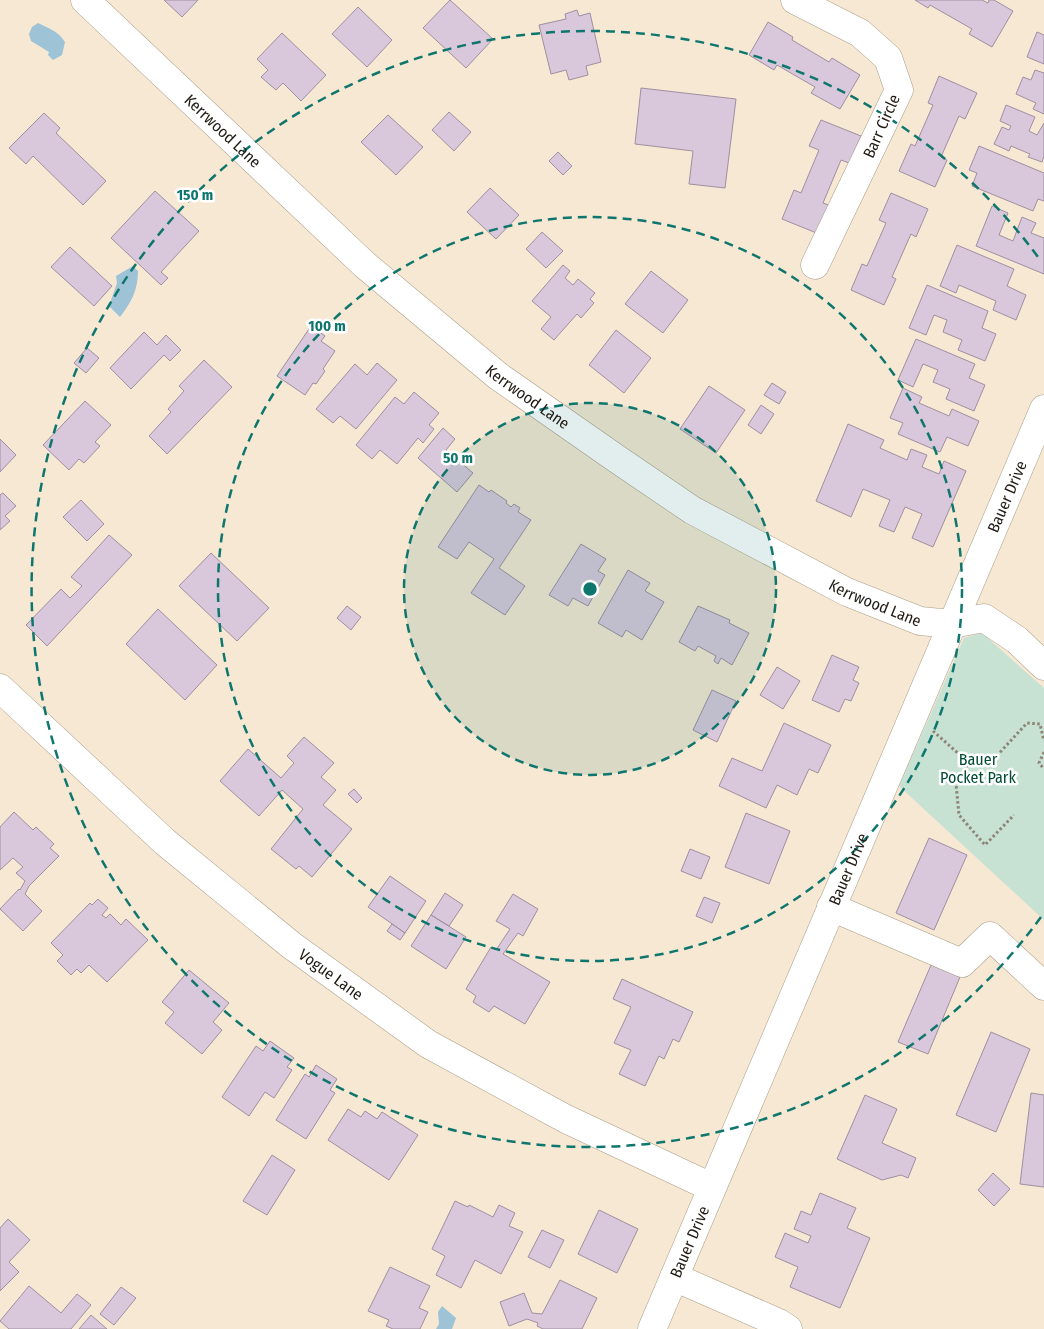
<svg xmlns="http://www.w3.org/2000/svg" width="1044" height="1329" font-family="'Fira Sans Condensed',sans-serif">
<rect width="100%" height="100%" fill="#f6e8d3"/>
<path fill="#c7e1d3" d="M982,633L1044,688V920L899,786L964,638Z"/>
<path fill="#9ec3d6" d="M38,23C50,29 58,31 65,42L62,55L53,60L48,55L49,52L31,41L29,34L32,27Z
M133,266L138,271C138,290 131,303 120,317L109,306L117,283L116,276Z
M442,1306L456,1318L452,1329H436L439,1324L438,1312Z"/>
<path fill="#d9c8db" stroke="#9f8fa1" d="M164,0H198L182,17Z
M450,0L493,39L466,68L423,28Z
M915,0H982L988,3L989,0H994L1013,11L992,47L969,34L972,29L930,5L928,8Z
M358,7L392,40L367,67L332,34Z
M577,10L579,16L590,13L601,62L586,66L588,75L569,80L566,70L551,74L539,25L566,19L565,14Z
M768,22L793,37L792,40L829,62L832,58L860,75L840,109L811,93L815,87L777,65L774,70L749,55Z
M1037,32L1044,35V64L1027,57Z
M282,33L326,75L301,101L283,83L276,90L261,77L268,70L257,59Z
M1035,70L1044,73V114L1033,109L1036,103L1016,94L1023,77L1031,80Z
M939,76L977,93L965,119L959,116L941,157L947,160L935,187L899,171L911,144L915,146L933,105L928,103Z
M641,88L736,99L725,188L689,184L693,151L635,144Z
M1006,105L1035,117L1029,131L1037,135L1044,123V156L1042,162L1028,157L1030,154L1011,146L1009,151L994,144L1002,127L1009,130L1011,126L1000,121Z
M449,112L471,132L454,151L432,130Z
M44,113L60,128L56,133L106,181L83,205L33,156L26,164L9,148Z
M388,115L423,147L396,175L361,142Z
M821,120L861,136L849,163L841,160L823,203L831,206L819,234L782,219L794,190L801,193L819,150L809,146Z
M979,146L1044,173V201L1038,199L1033,211L972,186L977,173L969,170Z
M558,152L572,166L563,175L549,161Z
M490,188L519,215L496,239L467,212Z
M155,191L199,231L161,272L168,278L161,285L111,238Z
M891,193L928,209L916,237L911,234L892,277L896,279L884,305L851,290L862,264L867,266L886,223L879,220Z
M992,206L1008,213L999,235L1013,241L1022,217L1036,223L1031,233L1044,238V274L976,246Z
M542,232L563,251L546,268L526,249Z
M957,245L1014,269L1007,286L1026,295L1016,320L993,310L996,301L959,285L956,293L940,286Z
M70,247L112,286L94,306L51,267Z
M563,265L570,271L565,278L573,285L578,279L595,293L590,299L594,303L581,318L577,314L554,340L541,329L551,317L532,301Z
M651,271L688,300L663,333L625,304Z
M927,285L988,311L982,328L996,334L985,361L958,350L962,340L943,332L947,320L934,315L926,335L909,328Z
M311,326L325,336L321,341L335,351L323,369L325,371L316,384L313,383L305,395L277,376Z
M616,330L651,358L624,393L589,365Z
M144,332L157,345L166,335L181,350L170,361L164,355L131,389L110,368Z
M916,339L975,364L969,378L985,385L974,411L946,399L950,389L933,382L938,370L923,364L913,387L898,380Z
M87,348L99,358L86,373L74,363Z
M204,360L232,387L167,454L149,436L171,412L168,409L184,391L179,386Z
M377,363L397,380L356,429L340,416L333,423L316,409L355,364L367,375Z
M772,383L786,392L779,404L764,395Z
M709,386L745,410L716,453L680,429Z
M903,388L922,397L919,403L949,416L952,409L979,421L968,446L947,437L940,452L898,434L903,423L890,418Z
M414,392L439,413L429,425L434,429L423,443L418,438L397,464L380,450L372,459L356,445L395,397L404,404Z
M85,401L111,425L95,442L100,446L84,463L79,459L69,470L43,445Z
M761,405L774,414L761,434L748,425Z
M848,424L884,440L880,448L907,460L911,449L927,455L922,467L939,474L944,461L966,471L933,547L912,538L922,514L905,507L894,532L879,526L890,500L863,489L851,517L816,501Z
M443,428L455,439L446,450L473,473L457,492L418,458Z
M0,439L16,455L0,472Z
M479,485L489,492L491,490L507,501L506,503L511,507L514,504L520,508L518,512L531,520L499,568L525,586L505,615L471,593L494,559L469,542L457,559L438,547Z
M3,493L16,506L5,516L10,521L0,530V495Z
M81,500L104,524L87,541L63,517Z
M109,535L132,555L47,646L26,625L61,589L70,598L82,586L71,577Z
M581,544L606,559L598,571L605,575L588,606L573,598L568,606L549,595Z
M211,553L269,608L237,641L179,586Z
M628,570L650,583L645,591L664,602L642,640L626,630L622,637L598,623Z
M347,606L361,617L351,630L337,618Z
M698,606L730,620L729,623L749,633L732,665L721,658L718,664L714,661L716,656L698,646L695,651L679,642Z
M158,609L217,665L185,700L126,644Z
M832,655L859,667L853,680L859,683L851,701L845,699L839,712L812,700Z
M777,667L800,681L783,709L760,695Z
M712,690L736,701L717,742L693,730Z
M784,723L831,745L818,773L809,769L797,795L777,785L766,808L719,786L732,758L762,771Z
M304,737L334,763L321,777L336,790L323,805L352,829L312,877L299,866L296,869L271,849L303,809L282,790L259,816L220,781L248,749L281,778L294,763L287,756Z
M354,789L362,798L357,803L348,794Z
M14,812L33,830L36,827L54,844L50,848L59,856L29,886L25,894L42,911L23,931L0,909L19,889L20,890L25,881L16,873L23,867L13,858L0,870V827Z
M746,813L790,831L769,884L725,867Z
M929,838L967,855L934,930L896,913Z
M690,849L710,857L701,879L681,871Z
M390,876L426,901L405,933L368,907Z
M445,893L463,905L449,926L431,915Z
M513,894L538,909L523,936L518,933L503,954L550,982L525,1024L494,1006L489,1012L473,1002L476,996L466,989L491,947L496,950L510,929L496,921Z
M704,897L720,903L712,923L696,916Z
M98,899L108,908L102,915L106,918L110,914L121,925L126,919L148,940L107,982L89,965L81,973L77,969L71,975L57,961L63,955L51,943L90,903L92,905Z
M431,915L466,937L446,969L411,946Z
M392,924L405,933L400,940L387,931Z
M931,965L960,977L928,1054L898,1042Z
M189,970L229,1003L213,1022L222,1030L202,1054L165,1023L174,1012L162,1002Z
M622,979L693,1012L679,1042L673,1039L664,1059L659,1056L645,1086L619,1074L631,1050L614,1043L631,1007L613,999Z
M991,1032L1030,1049L996,1132L956,1115Z
M270,1041L294,1058L287,1067L292,1070L274,1098L265,1092L249,1116L222,1097L256,1046L263,1051Z
M316,1065L337,1079L330,1090L335,1093L306,1139L276,1120L305,1074L309,1077Z
M1031,1093L1044,1095V1187L1020,1184Z
M865,1095L897,1109L882,1143L916,1158L908,1178L901,1175L882,1180L837,1159Z
M348,1109L361,1117L365,1111L377,1119L382,1112L418,1135L389,1180L328,1140Z
M272,1155L295,1170L267,1215L243,1201Z
M993,1173L1010,1189L994,1206L978,1190Z
M820,1193L856,1208L847,1228L870,1238L840,1308L790,1287L798,1267L775,1257L785,1233L808,1243L811,1236L794,1229L801,1211L811,1215Z
M455,1201L468,1207L469,1205L493,1217L499,1205L515,1213L509,1226L523,1232L501,1274L475,1260L461,1288L436,1275L445,1256L432,1249Z
M599,1210L638,1229L617,1273L578,1254Z
M8,1219L30,1240L9,1262L19,1272L0,1291V1228Z
M542,1230L564,1240L550,1268L528,1257Z
M390,1267L430,1286L419,1308L428,1312L420,1329H393L386,1326L389,1320L368,1311Z
M560,1280L597,1298L582,1329H543L537,1326L538,1323L527,1319L509,1326L500,1302L524,1293L532,1313L542,1314Z
M29,1286L61,1313L77,1294L91,1305L71,1329H9L0,1321Z
M121,1287L136,1298L114,1325L100,1314Z
M91,1315L107,1329H79Z"/>
<g fill="none" stroke-linecap="round" stroke-linejoin="round">
<defs>
<g id="minor">
<path id="s1" d="M85,0L365,265L498,376L617,459L692,510L847,592L920,621L952,624L984,618L1017,640L1044,666"/>
<path d="M795,0L860,33L888,58L899,90L815,265"/>
<path id="s2" d="M0,688L165,842L291,945L428,1044L566,1119L711,1187"/>
<path d="M831,907L962,963L990,936L1044,986"/>
<path d="M674,1277L779,1323L788,1329"/>
<path id="s3" d="M652,1329L1044,409"/>
</g>
</defs>
<use href="#minor" stroke="#aa9e89" stroke-width="29"/>
<path stroke="#8f8577" stroke-width="3" stroke-dasharray="2.5 2.5" stroke-linecap="butt" d="M933,731L969,763L956,784L959,815L985,845L1014,815
M1044,752L1039,763L1044,769
M969,763L992,761L1027,723L1040,724L1044,741"/>
<use href="#minor" stroke="#fff" stroke-width="28"/>
</g>
<circle cx="590" cy="589" r="186" fill="#0f766e" fill-opacity=".12"/>
<g fill="none" stroke="#0f766e" stroke-width="2.5" stroke-dasharray="9 6">
<circle cx="590" cy="589" r="186"/>
<circle cx="590" cy="589" r="372"/>
<path d="M1041 917A558 558 0 1 1 1041 261"/>
</g>
<g text-anchor="middle" stroke-width="5" stroke-linejoin="round" paint-order="stroke">
<g font-size="16" fill="#201b14" stroke="#fff">
<text transform="translate(881 126) rotate(-66)" y="6">Barr Circle</text>
<text dy="6" stroke="none"><textPath href="#s1" startOffset="190">Kerrwood Lane</textPath></text>
<text dy="6" stroke="none"><textPath href="#s1" startOffset="595">Kerrwood Lane</textPath></text>
<text dy="6" stroke="none"><textPath href="#s3" startOffset="905">Bauer Drive</textPath></text>
<text dy="6" stroke="none"><textPath href="#s1" startOffset="1000">Kerrwood Lane</textPath></text>
<text dy="6" stroke="none"><textPath href="#s3" startOffset="500">Bauer Drive</textPath></text>
<text dy="6" stroke="none"><textPath href="#s2" startOffset="438">Vogue Lane</textPath></text>
<text dy="6" stroke="none"><textPath href="#s3" startOffset="95">Bauer Drive</textPath></text>
</g>
<g font-size="16" fill="#034c33" stroke="#fff">
<text x="978" y="765">Bauer<tspan x="978" dy="18">Pocket Park</tspan></text>
</g>
</g>
<circle cx="590" cy="589" r="8" fill="#0f766e" stroke="#fff" stroke-width="2.5"/>
<g font-size="15" text-anchor="middle" font-weight="bold" fill="#0f766e" stroke="#fff" stroke-width="5" stroke-linejoin="round" paint-order="stroke">
<text x="195" y="200">150 m</text>
<text x="327" y="331">100 m</text>
<text x="458" y="463">50 m</text>
</g>
</svg>
